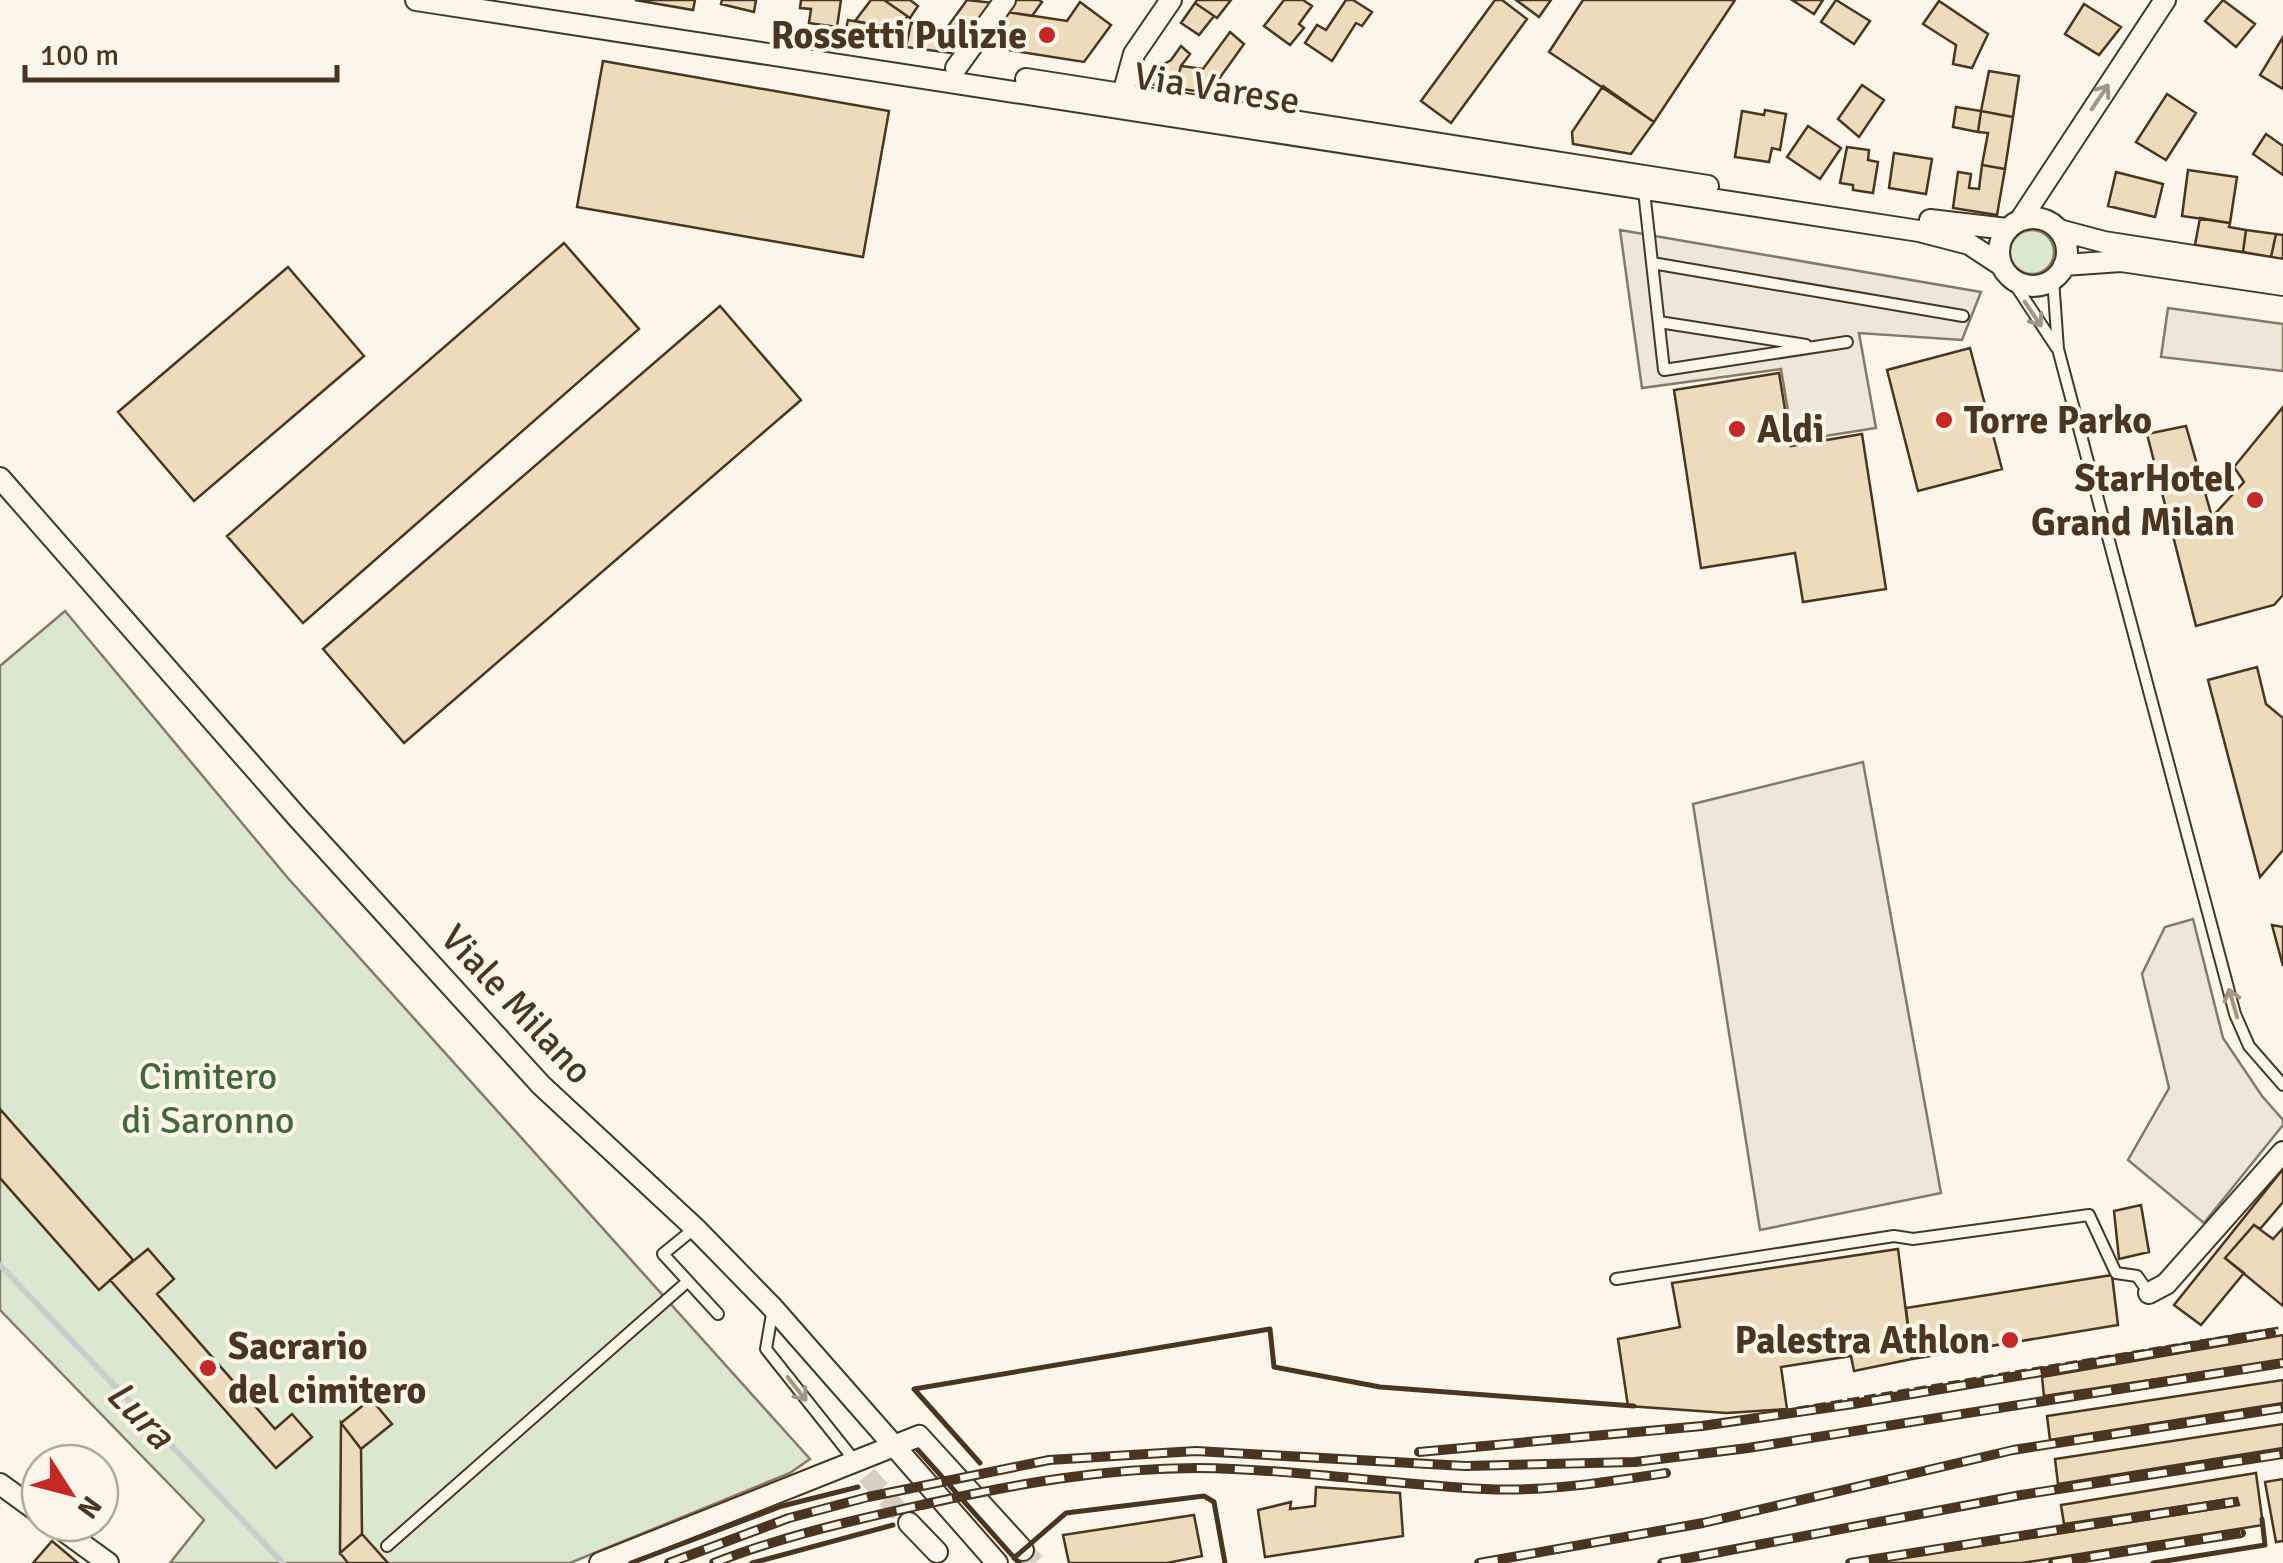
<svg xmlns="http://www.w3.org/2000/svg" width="2283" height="1563" font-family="Signika,sans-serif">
<rect width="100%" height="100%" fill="#fbf6e9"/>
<path fill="#dce7d0" stroke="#887966" stroke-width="2.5" d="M2010 252a22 22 0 1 1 44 0a22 22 0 1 1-44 0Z
M65,611L287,877L810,1459L790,1473L570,1563H170L204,1520L0,1310V666Z"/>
<path fill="#ede7d9" stroke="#887966" stroke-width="2.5" d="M1620,230L1981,292L1962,340L1859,333L1876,428L1793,441L1781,369L1642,388Z
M2168,308L2283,324V371L2161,357Z
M1863,762L1941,1193L1760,1230L1693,804Z
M2193,919L2223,1038L2262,1096L2283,1120V1125L2204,1223L2128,1160L2169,1088L2142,974L2165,927Z"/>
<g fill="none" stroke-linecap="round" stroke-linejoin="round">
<path stroke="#c9cecd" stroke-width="6" d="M0,1265L283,1563"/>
</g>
<path fill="#ecdcbc" stroke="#4a3520" stroke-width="2.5" d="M635,0H695L693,10Z
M722,0H756L754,12L721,4Z
M801,0H841L837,27L809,23L811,9L800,8Z
M871,0H884L907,16L898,29L855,21Z
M884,0H910L918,6L910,18Z
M967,0L994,3L958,54L906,47L911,23L946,29Z
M1016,0H1039L1042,2L1032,16L1007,12Z
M1197,0H1231L1217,18L1195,3Z
M1284,0H1303L1312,6L1299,24L1304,28L1290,45L1264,26Z
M1346,0H1353L1372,12L1362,26L1356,23L1332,61L1305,43L1317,25L1326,30Z
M1495,0H1502L1527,19L1451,123L1421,101Z
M1516,0H1551L1539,17Z
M1583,0H1735L1654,122L1549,52Z
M1792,0H1823L1814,14Z
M1836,0L1870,21L1854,44L1821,22Z
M2223,0L2255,24L2236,47L2205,21Z
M1939,1L1988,34L1972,68L1953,64L1956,45L1923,24Z
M1080,2L1111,25L1084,62L983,46L1007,12L1067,21Z
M1195,3L1214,16L1199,35L1181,23Z
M2084,4L2121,27L2099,55L2065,34Z
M848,20L898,29L895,45L844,37Z
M1230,32L1244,44L1209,93L1175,88L1181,66L1203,69Z
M2283,37V89L2260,75Z
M1181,46L1190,54L1181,66L1175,88L1150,84L1154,63L1164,64L1171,60Z
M603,61L889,111L863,257L577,207Z
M1989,71L2019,76L2013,117L1981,111Z
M1862,85L1884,100L1859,137L1838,119Z
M1603,86L1654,122L1631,154L1573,144L1572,132Z
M2167,94L2196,113L2166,160L2136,142Z
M1956,107L1981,111L1978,132L1953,127Z
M1765,110L1786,114L1780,150L1772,148L1769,162L1735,157L1742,111L1764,115Z
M1981,111L2013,117L2005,169L1982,165L1988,133L1978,132Z
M1808,126L1841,148L1820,179L1787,157Z
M2266,134L2283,146V175L2253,154Z
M1847,147L1869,150L1868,160L1878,162L1873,193L1853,190V185L1840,183Z
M1894,153L1932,159L1926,194L1889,188Z
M1982,165L2005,169L1997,215L1953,208L1958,172L1971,174L1969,188L1979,189Z
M2188,170L2237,177L2230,223L2182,216Z
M2116,172L2163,184L2155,217L2108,206Z
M2200,218L2230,223L2229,227L2246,230L2243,252L2195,245Z
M2246,230L2276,234L2271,257L2243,252Z
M2276,234L2283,235V259L2271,257Z
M564,243L639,329L303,623L227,536Z
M288,267L364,356L194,501L118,412Z
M720,306L801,400L404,743L323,649Z
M1970,348L2002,469L1918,491L1887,370Z
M1779,373L1791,446L1862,434L1886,589L1803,602L1795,553L1701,568L1674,390Z
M2283,407V595L2274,605L2196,626L2147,434L2186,426L2212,517L2244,482L2234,467Z
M2257,667L2266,704L2283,718V850L2260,877L2208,680Z
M2272,925L2283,927V966Z
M0,1109L133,1260L99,1290L0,1178Z
M2283,1169V1202L2260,1229L2254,1225L2225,1258L2244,1273L2201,1325L2174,1305Z
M2141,1205L2149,1252L2119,1259L2114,1211Z
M2254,1225L2273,1239L2283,1228V1306L2225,1258Z
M148,1249L174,1279L157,1294L275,1429L292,1414L312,1437L276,1468L110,1280Z
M1898,1249L1912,1359L1854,1371L1851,1356L1781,1367L1787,1409L1727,1413L1628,1406L1618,1339L1680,1327L1672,1283Z
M2112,1275L2118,1325L1912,1359L1906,1308Z
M2283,1335V1360L2044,1396L2042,1377Z
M2283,1380V1403L2050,1440L2047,1416Z
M371,1399L392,1424L361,1449L341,1423Z
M341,1423L361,1449L362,1534L340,1553Z
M2283,1424V1448L2058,1484L2055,1459Z
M2256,1473L2263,1525L2022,1563H1871L2239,1505L2237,1498L2064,1524L2061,1505Z
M2283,1479V1541L2276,1542L2265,1482Z
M1316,1487L1400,1493L1403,1536L1265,1557L1258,1510L1291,1502L1290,1509L1315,1506Z
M1194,1515L1202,1556L1167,1563H1069L1063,1535Z
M362,1534L388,1563H348L340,1553Z
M52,1541L78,1563H33Z"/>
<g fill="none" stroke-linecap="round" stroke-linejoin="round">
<path stroke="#d8cfc1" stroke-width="20" stroke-dasharray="20 10" stroke-linecap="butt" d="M867,1475L909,1523
M1023,1550L1035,1563"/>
<defs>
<path id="service" d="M1644,191L1664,370L1847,342
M1652,263L1963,316
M2010,277L2056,347
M2053,279L2058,349L2235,1014L2249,1046L2283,1085
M1659,322L1806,345
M695,1228L663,1254L718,1314
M1616,1279L1894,1236L1913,1239L2089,1215L2116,1273L2137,1276L2149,1293
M773,1308L766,1349L855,1461
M387,1546L687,1282"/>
<path id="minor" d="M416,0L1919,231L1969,244L2001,265
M956,68L1005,0
M1026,79L1708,186
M1123,94L1134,54L1171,0
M1999 252a34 34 0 1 1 68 0a34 34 0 1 1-68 0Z
M2021,219L2165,0
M1930,220L2007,229
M2059,230L2104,242L2283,270
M2064,265L2121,261L2283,285
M0,478L298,818L541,1085L695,1228L773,1308L997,1563
M2149,1293L2166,1284L2283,1152
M0,1484L40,1513
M53,1523L108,1563
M909,1523L937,1552
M600,1563L919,1436L1023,1550"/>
</defs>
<use href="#service" stroke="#4a3520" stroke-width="14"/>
<use href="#minor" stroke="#4a3520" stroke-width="24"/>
<use href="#service" stroke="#fbf6e9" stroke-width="10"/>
<use href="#minor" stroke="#fbf6e9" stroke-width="20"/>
<defs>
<path id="rail" d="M1419,1452L1702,1426L1853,1404L2271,1333
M669,1563L789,1518L868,1497L1049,1460L1196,1451L1465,1466L1635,1462L1748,1448L2283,1363
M714,1563C782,1536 855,1520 926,1504C1015,1484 1105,1468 1197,1468C1293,1469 1388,1484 1485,1489C1545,1492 1607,1482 1666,1473
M1479,1563L1703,1523L2013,1450L2283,1408
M1662,1563L2021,1495L2283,1454
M1850,1563L2233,1502
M2053,1563L2241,1533"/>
</defs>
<use href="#rail" stroke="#4a3520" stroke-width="10"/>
<use href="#rail" stroke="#fbf6e9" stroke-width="6" stroke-dasharray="19" stroke-linecap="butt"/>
<path stroke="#4a3520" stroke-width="2.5" stroke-dasharray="12 5" stroke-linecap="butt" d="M1797,1408L2283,1327"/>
<path stroke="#4a3520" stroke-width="5" d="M918,1450L1019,1563
M980,1463L914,1389L1270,1329L1274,1367L1380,1387L1634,1406
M1014,1558L1066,1513L1204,1496L1214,1502L1225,1563
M631,1563L782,1506L858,1487
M752,1563L893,1525
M2153,1563L2265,1545L2262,1519"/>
</g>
<defs><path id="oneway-shaft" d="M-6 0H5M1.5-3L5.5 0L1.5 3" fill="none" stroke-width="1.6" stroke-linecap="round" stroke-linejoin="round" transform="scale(2.5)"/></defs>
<g stroke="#a29684">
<use href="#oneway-shaft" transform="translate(2100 97) rotate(-56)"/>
<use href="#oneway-shaft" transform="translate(2033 314) rotate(56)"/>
<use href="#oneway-shaft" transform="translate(2233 1003) rotate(-106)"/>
<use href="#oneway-shaft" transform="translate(797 1389) rotate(52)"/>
</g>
<g fill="#c62828" stroke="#fbf6e9" stroke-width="4">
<circle cx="1047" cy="35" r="10"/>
<circle cx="1944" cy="420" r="10"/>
<circle cx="1737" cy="429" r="10"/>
<circle cx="2255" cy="500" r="10"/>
<circle cx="2010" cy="1340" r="10"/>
<circle cx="208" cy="1368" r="10"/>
</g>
<g text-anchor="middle" stroke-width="8" stroke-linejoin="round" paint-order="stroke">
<g font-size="38" font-weight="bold" fill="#4a3520" stroke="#fbf6e9" text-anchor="end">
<text x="1027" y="48">Rossetti Pulizie</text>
<text x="1964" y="433" text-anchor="start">Torre Parko</text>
<text x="1757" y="442" text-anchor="start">Aldi</text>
<text x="2235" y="491">StarHotel<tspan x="2235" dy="44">Grand Milan</tspan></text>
<text x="1990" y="1353">Palestra Athlon</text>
<text x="228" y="1359" text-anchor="start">Sacrario<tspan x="228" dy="44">del cimitero</tspan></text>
</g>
<g font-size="38" fill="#4a3520" stroke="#fbf6e9">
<text transform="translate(1217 88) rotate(9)" y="13">Via Varese</text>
<text transform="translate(517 1004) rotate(47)" y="13">Viale Milano</text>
</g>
<g font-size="38" fill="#436837" stroke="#fbf6e9">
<text x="208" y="1089">Cimitero<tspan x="208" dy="44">di Saronno</tspan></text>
</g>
<g font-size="40" font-style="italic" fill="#4a3520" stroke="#fbf6e9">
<text transform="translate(141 1414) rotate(46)" y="14">Lura</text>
</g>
</g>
<g transform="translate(70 1493) rotate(126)"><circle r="48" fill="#fbf6e9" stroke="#b4a999" stroke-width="2.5"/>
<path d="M0-8L18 38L0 25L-18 38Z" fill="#c62828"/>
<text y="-15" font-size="28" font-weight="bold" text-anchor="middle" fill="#4a3520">N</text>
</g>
<path d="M25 65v15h312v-15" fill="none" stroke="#4a3520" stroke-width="5"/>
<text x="40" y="65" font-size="30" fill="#4a3520" stroke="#fbf6e9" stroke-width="8" paint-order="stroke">100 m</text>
</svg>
